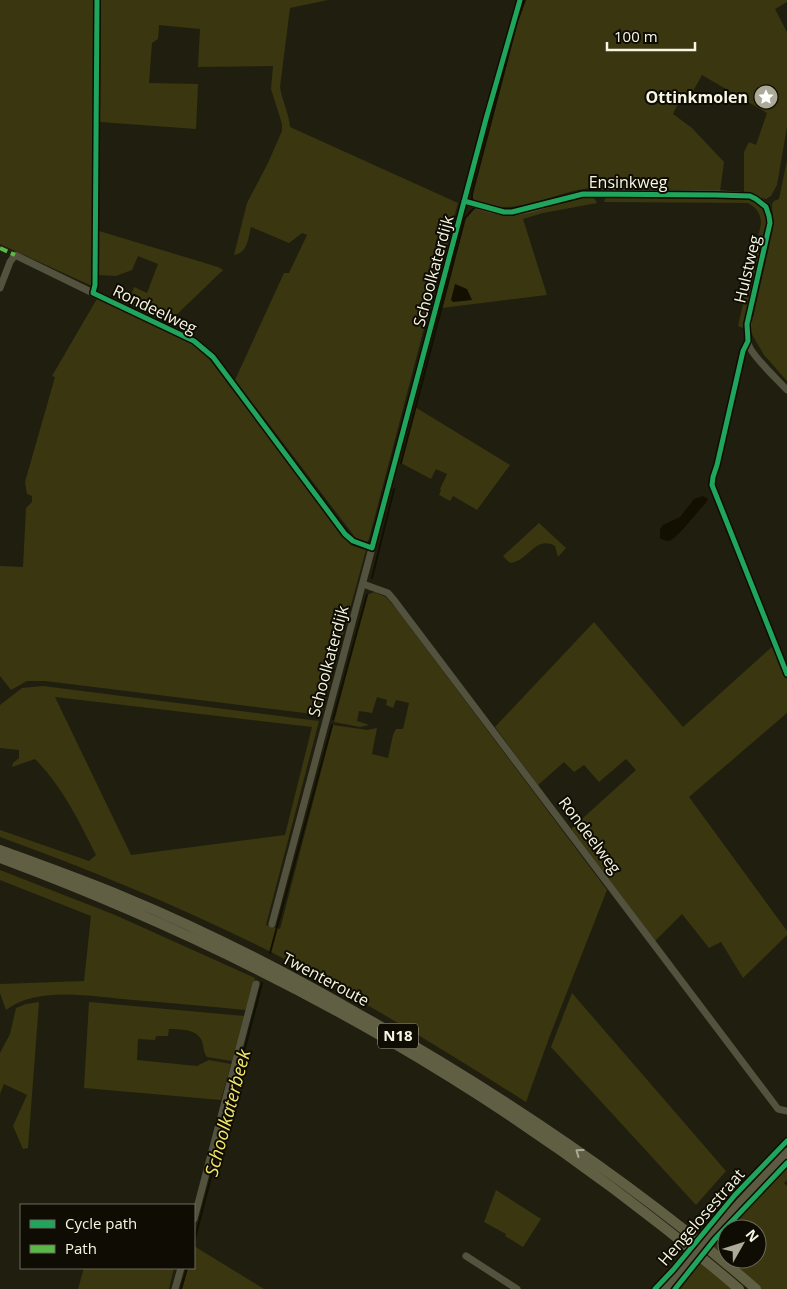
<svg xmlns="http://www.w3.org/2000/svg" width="787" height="1289" font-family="'Open Sans',sans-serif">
<rect width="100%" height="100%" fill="#201f0f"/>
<path fill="#3a3610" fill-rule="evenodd" d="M0,0H95L92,286L0,244Z
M101,0H328L290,8L280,87C282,101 289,113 290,127L458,203L421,340L369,539L366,544L358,541L235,380L284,273H289L307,235L302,233L289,243L251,227C248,238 248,253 234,255L247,203L268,163L282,131V124L271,89L273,66L198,67L200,29L159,25L158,39L152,43L149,83L198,84L196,129L100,122Z
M525,0H787V2L775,9L787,32V127L777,185L771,196L766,199L744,192V152L749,142L756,145L767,113L702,75L688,100L681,97L673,114L692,128L724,162L720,191L589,188C546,194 519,218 474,201L472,199V194L517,22Z
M787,160V381L764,355L750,331L773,229L772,204L774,201L779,199Z
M610,195L752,198L766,210L767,229L743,328L738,326L761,224C761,214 757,208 748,203L604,202L606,196Z
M587,196L594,198L597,203L543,213L523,219L547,295L442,308L465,218L472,209H478L509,215Z
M99,231L218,267L223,270L168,323L128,304L134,287L147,293L158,264L138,256L132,270L116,276L99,275Z
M98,297L201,348L351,545L366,550L321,715L45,681H27L11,690L0,676V566L23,567L26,508L32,502V496L27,494L25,482L55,377L52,376Z
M415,407L510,465L477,510L453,496L450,501L439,495L441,490L440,489L447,474L436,469L431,479L401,463Z
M539,523L566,548L558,557L555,546C535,535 528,562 510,563L503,556Z
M374,592L386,597L398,611L607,890L549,1038L526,1102C444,1050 361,999 275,954C186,909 93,871 0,837V830L89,861L96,855C79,821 62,786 35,759L12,767L13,763L19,758V750L0,748V705L22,688L43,686L319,721L266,925L280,929L333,725L367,730L377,728L372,754L388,758L393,735L396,729H403L409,703L396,700L393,708L386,705L387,700L377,697L372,713L359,711L357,721L369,725L360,727L334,722L367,595ZM55,697L312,727L285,835L131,855Z
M594,622L683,727L774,645L787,679V713L689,797L787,931V935L743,978L721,942L709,948L682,914L655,941L572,830V828L636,770L626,759L599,782L584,765L574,772L564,762L538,785L495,727Z
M0,870L115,915L255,978L249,1004L245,1010C208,1006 171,1003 133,1000C95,997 38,985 6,1010L0,993V984L84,981L91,916L0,880Z
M572,993L726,1171L696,1205L551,1047Z
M39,1002L28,1148L23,1149L13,1126L27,1095L4,1084L0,1094V1053L10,1034L16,1008L26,1004Z
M89,1002L244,1016L232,1061L207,1057C203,1052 204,1047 202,1041C196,1028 181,1030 169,1029L168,1036H156L155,1040L138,1039L137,1060L197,1066L209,1060L231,1064L221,1100L84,1088Z
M787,1165V1180L784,1183L787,1186V1289H761L711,1248L724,1234L725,1231ZM727,1229H757V1259H727Z
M496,1190L541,1219L523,1247L505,1236L506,1234L484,1222Z
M194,1246L264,1289H182L188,1268H194Z
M701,1261L735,1289H677Z
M84,1268H174L169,1289H78Z"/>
<path fill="#131001" d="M455,284L467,289L472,300L453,302L451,300Z
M703,496L708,499L705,504C697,512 680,535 671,540C667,542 664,540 660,538V529L663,525L680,517L694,499Z"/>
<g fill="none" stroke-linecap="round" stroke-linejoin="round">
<path stroke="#131001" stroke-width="2" d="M474,201L472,199V194L517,22L525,0
M401,463L465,218L474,208
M372,578L394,489
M333,719L367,595
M270,953L332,725
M194,1242L262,983
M181,1289L187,1268"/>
<path stroke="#53523e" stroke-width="7" d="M97,0L95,285L93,293L194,341L213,357L345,534L353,541L372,548
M464,201C480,206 496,213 513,212C537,211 559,197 583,194C611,190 643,194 671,194C689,194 741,192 755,198C766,203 769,213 770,223C766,249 741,326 749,346C754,358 777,379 787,390
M0,288L10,262L15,255L93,293
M363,584L388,593L394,600L778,1109L787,1111
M272,924L486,119L520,0
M194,1219L256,984
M466,1256L517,1289
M175,1289L181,1268"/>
<path stroke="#5c5a41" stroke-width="9" d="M710,1235L787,1152
M664,1289L689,1261"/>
<path stroke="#615f43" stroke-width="10" d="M0,850C41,865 83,880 124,897C204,930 282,970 357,1013C498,1092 634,1183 756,1289
M0,858C274,960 517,1099 739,1289"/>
<path stroke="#5c5a41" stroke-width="9" d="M689,1261L710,1235"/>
<path stroke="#58b947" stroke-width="4" stroke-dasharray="8 4" stroke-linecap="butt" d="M0,248L15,255"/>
<defs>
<path id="cycleway" d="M97,0L95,285L93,293L194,341L213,357L345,534L353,541L372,548L486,119L520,0
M464,201L504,212H512L583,194L716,195L750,196L756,199L766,207L769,216L770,223L747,324L748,341L743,351L717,465L713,477L712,485L787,674
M655,1289L673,1270L735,1195L787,1141
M675,1289L715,1239L787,1163"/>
</defs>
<use href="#cycleway" stroke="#0f0d03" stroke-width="8"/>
<use href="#cycleway" stroke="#20a55d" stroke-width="5"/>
</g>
<defs><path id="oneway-chevron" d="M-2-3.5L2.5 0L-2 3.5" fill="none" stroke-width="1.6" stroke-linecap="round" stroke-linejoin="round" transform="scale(1.25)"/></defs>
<use stroke="#acaa94" href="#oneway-chevron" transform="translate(579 1152) rotate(-144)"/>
<defs>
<symbol id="sight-disc" viewBox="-11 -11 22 22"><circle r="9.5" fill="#acab99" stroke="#0f0d03"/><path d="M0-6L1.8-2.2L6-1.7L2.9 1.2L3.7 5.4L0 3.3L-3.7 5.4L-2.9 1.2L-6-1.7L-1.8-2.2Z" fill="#fff"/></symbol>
</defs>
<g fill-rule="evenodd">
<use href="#sight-disc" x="752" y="83" width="28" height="28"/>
</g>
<g text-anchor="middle" stroke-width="4" stroke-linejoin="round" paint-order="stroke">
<rect fill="#0f0d03" stroke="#b1b0a0" stroke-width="1" x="378" y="1023.5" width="40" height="25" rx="4"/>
<g font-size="15" font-weight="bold" fill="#f7f6e4">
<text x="398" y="1041">N18</text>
</g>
<g font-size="16" font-weight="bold" fill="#f7f6e4" stroke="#0f0d03" text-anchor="end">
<text x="748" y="103">Ottinkmolen</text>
</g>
<g font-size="16" fill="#f7f6e4" stroke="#0f0d03">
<text x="628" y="188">Ensinkweg</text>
<text transform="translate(747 269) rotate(-77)" y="6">Hulstweg</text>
<text transform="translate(433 271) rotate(-75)" y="6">Schoolkaterdijk</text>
<text transform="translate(155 309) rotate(26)" y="6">Rondeelweg</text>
<text transform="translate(328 661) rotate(-75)" y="6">Schoolkaterdijk</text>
<text transform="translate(590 835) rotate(53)" y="6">Rondeelweg</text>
<text transform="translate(326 979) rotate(28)" y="6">Twenteroute</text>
<text transform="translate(701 1217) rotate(-49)" y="6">Hengelosestraat</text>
</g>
<g font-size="18" font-style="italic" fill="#f5e86a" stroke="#0f0d03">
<text transform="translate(228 1113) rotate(-75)" y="6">Schoolkaterbeek</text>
</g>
</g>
<rect x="20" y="1204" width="175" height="65" fill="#0f0d03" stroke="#6c6a5d"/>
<rect x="30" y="1220" width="25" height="8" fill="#20a55d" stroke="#6c6a5d"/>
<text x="65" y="1229" font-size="15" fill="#f7f6e4">Cycle path</text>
<rect x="30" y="1245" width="25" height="8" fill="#58b947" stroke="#6c6a5d"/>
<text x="65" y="1254" font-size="15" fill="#f7f6e4">Path</text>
<g transform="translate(742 1244) rotate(51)"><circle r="24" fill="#0f0d03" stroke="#6c6a5d"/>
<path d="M0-4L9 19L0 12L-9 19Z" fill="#acab99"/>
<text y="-8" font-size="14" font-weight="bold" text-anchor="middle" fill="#f7f6e4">N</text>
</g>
<path d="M607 42v8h88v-8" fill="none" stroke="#f7f6e4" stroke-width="2.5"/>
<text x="614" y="42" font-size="15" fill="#f7f6e4" stroke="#0f0d03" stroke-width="4" paint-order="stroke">100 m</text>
</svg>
